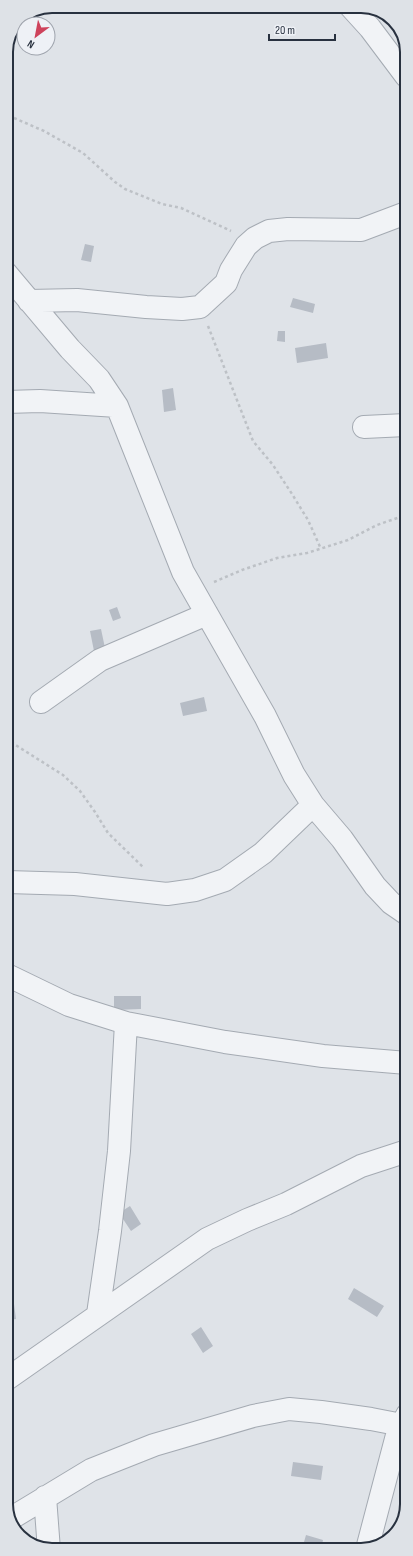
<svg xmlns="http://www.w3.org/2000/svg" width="413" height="1556" font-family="'Sofia Sans Condensed',sans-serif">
<rect width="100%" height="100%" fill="#dfe3e8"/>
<path fill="#b6bcc5" d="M85,244L94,246L91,262L81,260Z
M293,298L315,304L313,313L290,307Z
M278,331H285V342L277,341Z
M326,343L328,358L297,363L295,348Z
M173,388L176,410L164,412L162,390Z
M117,607L121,618L113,621L109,610Z
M101,629L105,648L94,651L90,631Z
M204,697L207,711L183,716L180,703Z
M114,996H141V1009L114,1010Z
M130,1206L141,1224L131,1231L119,1213Z
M354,1288L384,1306L377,1317L348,1299Z
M14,1304L16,1319L9,1320L7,1305Z
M201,1327L213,1346L203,1353L191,1334Z
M293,1462L323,1466L321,1480L291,1476Z
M306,1535L323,1540L321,1549H302Z"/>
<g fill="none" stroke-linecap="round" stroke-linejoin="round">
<defs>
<path id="minor" d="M350,6L370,28L406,76
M6,273L70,349L99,379L117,406L183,572L265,716L294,775L313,805L342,839L375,886L391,903L407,914
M29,301L77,300L146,307L182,309L200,307L226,283L231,270L246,246L255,238L269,231L288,229L361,230L406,213
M6,402L40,401L117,406
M364,427L406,425
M41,702L100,660L207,614
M7,882L75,884L167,894L195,890L225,880L263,853L313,805
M7,975L69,1005L126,1023L225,1042L323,1056L407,1063
M98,1314L110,1231L119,1151L126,1023
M7,1379L207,1239L247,1220L286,1204L361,1166L407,1151
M45,1497L49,1550
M10,1519L91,1470L154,1445L253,1416L289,1409L321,1412L371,1419L402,1425
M367,1549L397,1435L407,1415"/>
</defs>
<use href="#minor" stroke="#a4aab2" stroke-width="24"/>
<path stroke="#bdc1c6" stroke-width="2.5" stroke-dasharray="3 3" stroke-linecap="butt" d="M14,118L44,131L83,153L115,182L125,189L162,204L181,208L231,231
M208,326L253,441L273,465L292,494L308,520L321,549
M214,582L242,570L277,558L307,553L348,540L377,525L406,515
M6,739L63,775L80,791L95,812L108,833L144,868
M6,799L12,761L9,742
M7,847V861"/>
<use href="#minor" stroke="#f1f3f6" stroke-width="22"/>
</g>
<path d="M0 0H413V1556H0ZM52 13H361A39 39 0 0 1 400 52V1504A39 39 0 0 1 361 1543H52A39 39 0 0 1 13 1504V52A39 39 0 0 1 52 13Z" fill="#dee2e7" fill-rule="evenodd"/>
<path fill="none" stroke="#28313f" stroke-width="2" d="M52 13H361A39 39 0 0 1 400 52V1504A39 39 0 0 1 361 1543H52A39 39 0 0 1 13 1504V52A39 39 0 0 1 52 13Z"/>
<g transform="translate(36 36) rotate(212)"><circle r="19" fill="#eef1f6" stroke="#9fa4ad"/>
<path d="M0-3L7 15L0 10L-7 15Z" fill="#ce435c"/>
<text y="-6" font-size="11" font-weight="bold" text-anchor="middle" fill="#28313f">N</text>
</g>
<path d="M269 34v6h66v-6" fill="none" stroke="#28313f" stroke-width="2"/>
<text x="275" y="34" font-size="12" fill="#28313f" stroke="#eef1f6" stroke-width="3" paint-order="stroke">20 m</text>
</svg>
